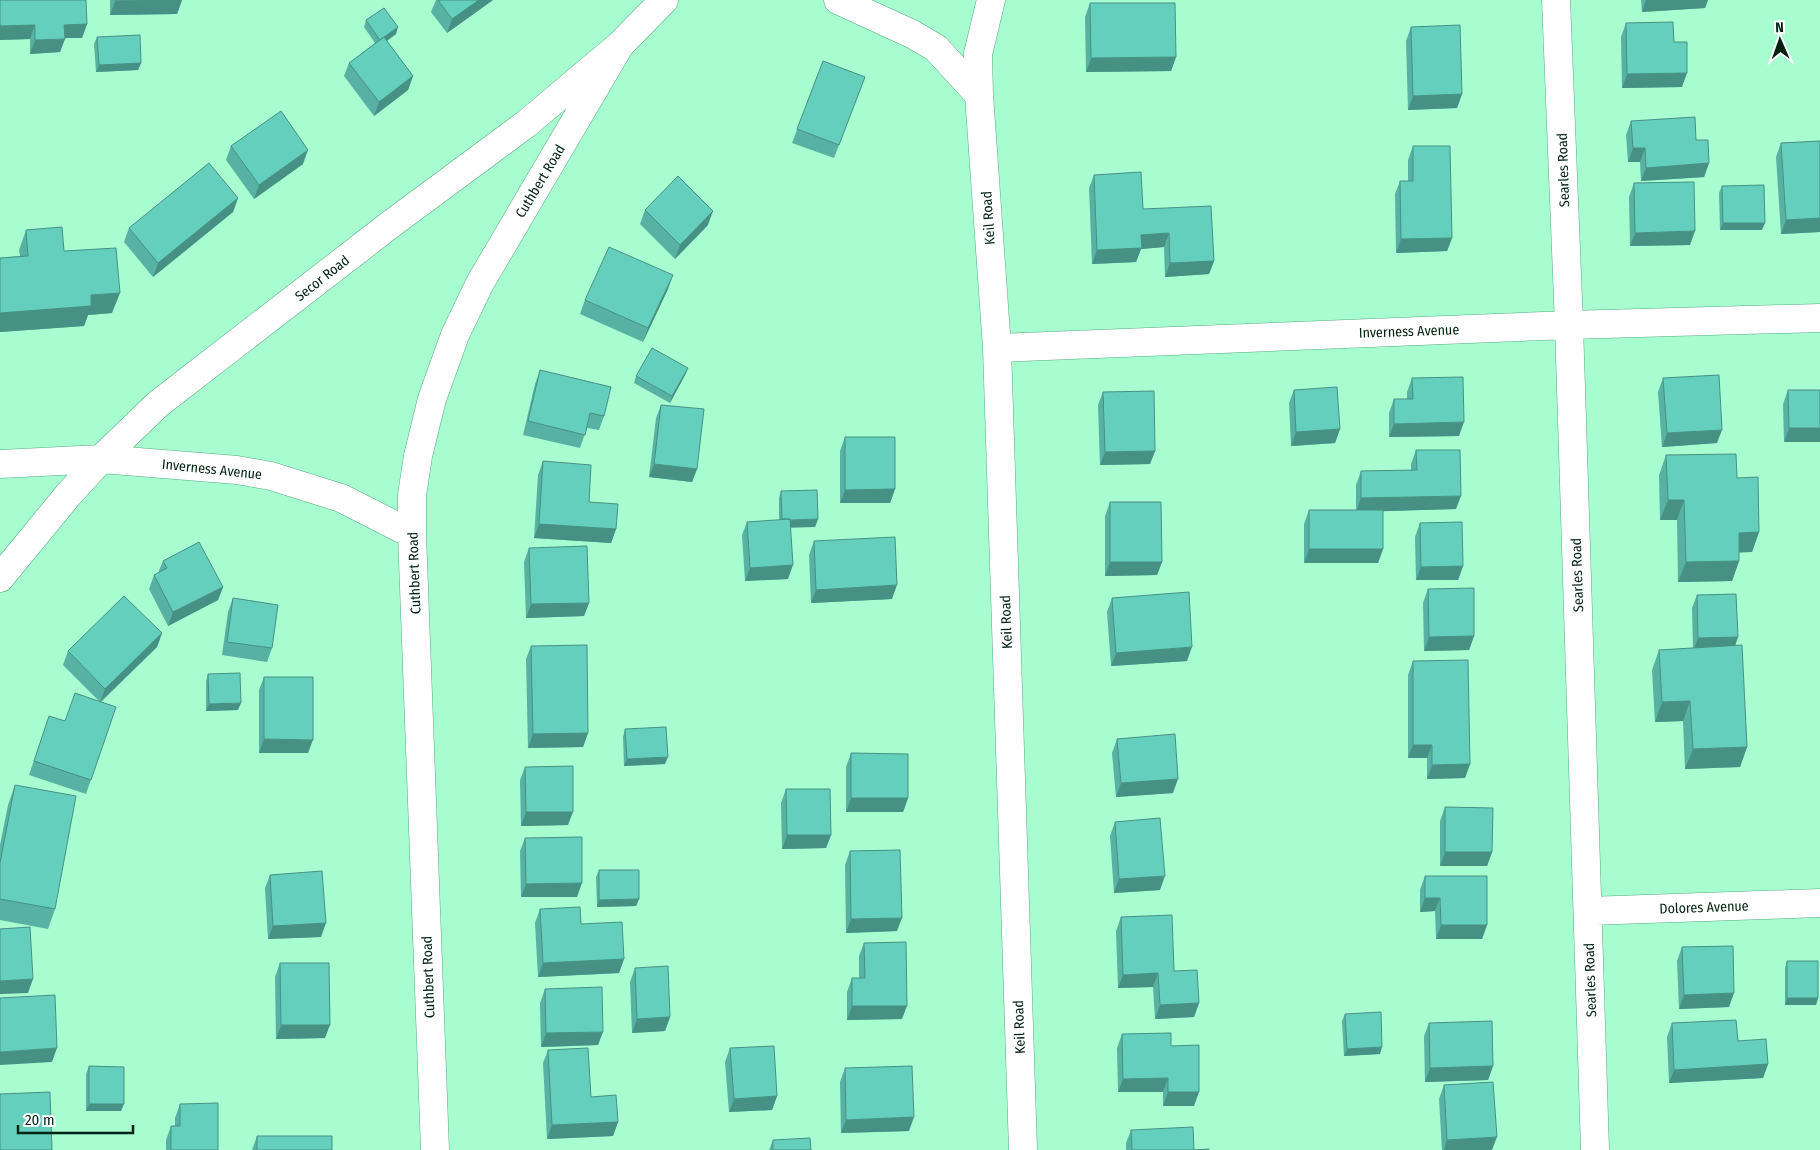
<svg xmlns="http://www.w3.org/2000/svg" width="1820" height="1150" font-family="'Fira Sans Condensed',sans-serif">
<rect width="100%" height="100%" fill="#a7fcd0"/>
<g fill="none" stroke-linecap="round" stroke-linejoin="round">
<defs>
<path id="minor" d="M838,0L912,34L936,48L979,95L997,348L1023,1150
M1556,0L1569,325L1595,1150
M979,95L978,54L991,0
M997,348L1569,325L1820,318
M0,464L101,459L237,470L271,476L341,498L412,534
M0,578L68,495L101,459L158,404L391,224L526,124L620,45L664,0
M1588,911L1820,903
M435,1150L412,534V495L418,456L432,399L455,335L480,283L620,45"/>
</defs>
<use href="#minor" stroke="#57ab82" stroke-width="29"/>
<use href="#minor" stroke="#fff" stroke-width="28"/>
</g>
<path fill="#57b2a3" d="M0,0L87,24L82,38H65L60,52L30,54V39L0,40Z
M110,0H182L177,14L110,15Z
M436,0H493L447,33L431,12Z
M1641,0H1708L1705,8L1642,12Z
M1090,3L1176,57L1171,71L1086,72L1085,17Z
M366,20L396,34L387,41L413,76L408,90L374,116L344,76L349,63L375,43L364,27Z
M1626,23L1674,42L1682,87L1622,88L1621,37Z
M1411,27L1462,94L1457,108L1408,110L1406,41Z
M97,37L141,63L138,70L96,72L94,44Z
M823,61L865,77L834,158L792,143Z
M1631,121L1696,140L1709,163L1704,177L1641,181L1640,162H1628L1626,135Z
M1820,141V232L1781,234L1776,157L1781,143Z
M231,146L303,164L254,199L226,160Z
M1413,146L1452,238L1447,251L1396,253L1395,194L1400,181H1408V160Z
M1094,175L1214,261L1209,274L1165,277L1164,247L1141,249L1136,262L1092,264L1089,188Z
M1634,183L1690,245L1630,246L1629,197Z
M1722,186L1762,230H1720L1719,193Z
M238,198L233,212L153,277L124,242L129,228Z
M645,210L708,225L675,259L640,224Z
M26,230L64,251L112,313L88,315L84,326L0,332V258L20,256L19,250Z
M668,289L643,342L580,314L585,300Z
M688,368L685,375L670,403L634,383L636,376Z
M540,370L604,416L599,430L587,428L580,448L523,435L535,384Z
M1412,378L1459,436L1389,437V413L1394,399H1407V392Z
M1663,378L1717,443L1662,447L1658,392Z
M1294,390L1340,429L1335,443L1291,446L1289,403Z
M1788,390H1820L1784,442L1783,404Z
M1103,392L1155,451L1150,464L1100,465L1098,405Z
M661,405L697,469L692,482L649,477L656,418Z
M845,437L895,489L890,503H840V451Z
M1416,450L1456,509L1383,511V549L1378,563H1304V524L1309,510H1356V485L1361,471L1411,470V464Z
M1666,455L1737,478L1759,532L1752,552H1739V561L1732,581L1678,582L1677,520H1660L1659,475Z
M543,461L589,502L616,529L611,543L534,538L538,475Z
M781,491L818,519L815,527H790L788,579L745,581L742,535L747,522L779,520V498Z
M1110,502L1162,562L1157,575L1105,576V516Z
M1420,523L1463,566L1458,580H1416L1415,537Z
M814,541L892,599L811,603L809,555Z
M529,548L589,603L584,616L526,618L524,562Z
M163,561L223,587L218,600L168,626L149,589L154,575L158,573Z
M1428,589L1474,636L1469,650L1424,651L1423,603Z
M1697,595L1738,637L1735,646L1747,747L1740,767L1685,769L1683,721L1655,722L1652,670L1659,650L1693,648L1692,608Z
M233,598L272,648L267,662L222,655L228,612Z
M1112,598L1187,661L1111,666L1107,612Z
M162,633L157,647L101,702L116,707L86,794L29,775L49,716L65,721L99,701L63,665L68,651Z
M531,646L588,733L583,747L528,748L526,659Z
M1413,661L1470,764L1465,778L1427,779V758H1408V675Z
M208,674L238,710L206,711V681Z
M264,677L308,753H259V690Z
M625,729L665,764L624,766L623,737Z
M1117,739L1173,793L1116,797L1112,753Z
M851,753L908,798L903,812H846V767Z
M525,767L568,825L521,826L520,780Z
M15,785L55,909L48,929L0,920V845L8,805Z
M786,789L831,835L826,848L782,849L781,803Z
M1445,807L1492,852L1487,866H1440V821Z
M1115,822L1160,890L1114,893L1110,836Z
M525,838L577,897H521L520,851Z
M850,851L897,931L846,933L845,865Z
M599,870L639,899L636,906L597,907L596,877Z
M270,875L321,937L268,939L265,888Z
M1425,876L1487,925L1482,939H1436L1435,911L1420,912V890Z
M540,909L624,959L619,973L538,977L535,923Z
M1121,917L1199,1003L1194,1017L1155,1019L1153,987L1118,988L1116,931Z
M864,943L902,1019L847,1020V992L852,978H859V956Z
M1682,947L1729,1007L1679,1009L1677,961Z
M1787,961L1818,998L1816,1005H1785V968Z
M280,963L325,1038L276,1039L275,977Z
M635,968L670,1017L665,1031L632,1033L630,982Z
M545,989L598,1045L541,1047L540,1003Z
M1345,1014L1380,1054L1344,1056L1342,1021Z
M1429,1023L1493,1066L1488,1080L1425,1082L1424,1036Z
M1672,1023L1738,1041L1768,1064L1763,1078L1669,1083L1667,1037Z
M1122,1034L1171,1046L1194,1106H1163V1092H1118L1117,1048Z
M730,1048L777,1096L772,1110L729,1112L725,1062Z
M548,1050L591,1097L618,1122L613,1136L547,1139L543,1063Z
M89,1066L121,1111H86V1074Z
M845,1068L909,1131L841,1133L840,1082Z
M1444,1085L1492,1150H1442L1439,1099Z
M180,1104L218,1150H166V1140L171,1126H175V1118Z
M1131,1130L1194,1150H1209H1126V1143Z
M257,1136L332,1150H252Z
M773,1140L811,1150H769Z"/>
<path fill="#479184" d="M182,0L177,14L110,15L115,1Z
M479,0H493L447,33L452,19Z
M1646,0H1708L1705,8L1642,12Z
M87,24L82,38H59L64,25Z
M35,25L30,39L0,40V26Z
M398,27L396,34L378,47L380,40Z
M65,39L60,52L30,54L35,40Z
M1176,57L1171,71L1086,72L1091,58Z
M141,63L138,70L96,72L99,65Z
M1687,73L1682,87L1622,88L1627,74Z
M413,76L408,90L374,116L379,102Z
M1462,94L1457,108L1408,110L1413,96Z
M1633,148H1645L1640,162H1628Z
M308,150L303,164L254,199L259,185Z
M1709,163L1704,177L1641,181L1646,168Z
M238,198L233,212L153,277L158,263Z
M713,211L708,225L675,259L680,245Z
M1820,218V232L1781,234L1786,220Z
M1723,223H1765L1762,230H1720Z
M1695,231L1690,245L1630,246L1635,233Z
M1169,233L1164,247L1141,249L1136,262L1092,264L1097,250L1141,235Z
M1452,238L1447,251L1396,253L1401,239Z
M1214,261L1209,274L1165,277L1170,263Z
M673,275L668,289L643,342L648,328Z
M120,293L112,313L88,315L84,326L0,332V313L91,295Z
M688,368L685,375L670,403L672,396Z
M1464,422L1459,436L1389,437L1394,424Z
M1789,428H1820V442H1784Z
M1340,429L1335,443L1291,446L1296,432Z
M1722,430L1717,443L1662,447L1667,433Z
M1155,451L1150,464L1100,465L1105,452Z
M654,464L697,469L692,482L649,477Z
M895,489L890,503H840L845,490Z
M1461,496L1456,509L1356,512L1361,498Z
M1668,500H1684L1677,520H1660Z
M818,519L815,527L780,528L782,521Z
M539,524L616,529L611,543L534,538Z
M1759,532L1752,552L1731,553L1739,533Z
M1309,549H1383L1378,563H1304Z
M1739,561L1732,581L1678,582L1686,562Z
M1110,562H1162L1157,575L1105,576Z
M793,565L788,579L745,581L750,568Z
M1463,566L1458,580H1416L1421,567Z
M897,585L892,599L811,603L816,590Z
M223,587L218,600L168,626L173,612Z
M589,603L584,616L526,618L531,604Z
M162,633L157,647L100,702L105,689Z
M1474,636L1469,650L1424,651L1429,637Z
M1738,637L1733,651L1693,652L1698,638Z
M1192,647L1187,661L1111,666L1116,653Z
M1690,701L1683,721L1655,722L1662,702Z
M241,703L238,710L206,711L209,704Z
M588,733L583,747L528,748L533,734Z
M264,739L313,740L308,753H259Z
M1413,745H1432L1427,758H1408Z
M1747,747L1740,767L1685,769L1693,749Z
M668,757L665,764L624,766L627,759Z
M1470,764L1465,778L1427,779L1432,765Z
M1178,779L1173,793L1116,797L1121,783Z
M851,798H908L903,812H846Z
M526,812H573L568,825L521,826Z
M787,835H831L826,848L782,849Z
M1445,852H1492L1487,866H1440Z
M1165,876L1160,890L1114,893L1119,879Z
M582,883L577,897H521L526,884Z
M1425,898H1440L1435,911L1420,912Z
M639,899L636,906L597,907L599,900Z
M902,918L897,931L846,933L851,919Z
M326,923L321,937L268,939L273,926Z
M1441,925H1487L1482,939H1436Z
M624,959L619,973L538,977L543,963Z
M1158,973L1153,987L1118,988L1123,975Z
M33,979L28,993L0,994V981Z
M1734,993L1729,1007L1679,1009L1684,995Z
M1787,998H1818L1816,1005H1785Z
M1199,1003L1194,1017L1155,1019L1160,1005Z
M852,1006H907L902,1019L847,1020Z
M670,1017L665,1031L632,1033L637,1019Z
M281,1025H330L325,1038L276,1039Z
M603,1032L598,1045L541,1047L546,1033Z
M1382,1047L1380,1054L1344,1056L1347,1049Z
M57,1048L52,1062L0,1065V1052Z
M1768,1064L1763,1078L1669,1083L1674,1070Z
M1493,1066L1488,1080L1425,1082L1430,1068Z
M1168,1078L1163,1092H1118L1123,1079Z
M1168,1092H1199L1194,1106H1163Z
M777,1096L772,1110L729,1112L734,1099Z
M89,1104H124L121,1111H86Z
M914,1117L909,1131L841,1133L846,1120Z
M618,1122L613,1136L547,1139L552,1125Z
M1497,1137L1492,1150H1444L1447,1140Z"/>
<path fill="#65cfbd" stroke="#479184" d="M0,0H86L87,24L64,25L65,39L35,40V25L0,26Z
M115,0H182L115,1Z
M438,0H479L452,19Z
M1090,3H1175L1176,57L1091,58Z
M384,8L398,27L380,40L366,20Z
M1673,22L1674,42H1687V73L1627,74L1626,23Z
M1460,25L1462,94L1413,96L1411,27Z
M140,35L141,63L99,65L97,37Z
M384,37L413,76L379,102L349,63Z
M823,61L865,77L839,145L797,129Z
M281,111L308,150L259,185L231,146Z
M1695,117L1696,140H1708L1709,163L1646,168L1645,148H1633L1631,121Z
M1820,141V218L1786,220L1781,143Z
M1413,146H1450L1452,238L1401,239L1400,181H1413Z
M209,163L238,198L158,263L129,228Z
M1141,172L1143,209L1211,206L1214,261L1170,263L1169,233L1141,235L1142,248L1097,250L1094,175Z
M678,176L713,211L680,245L645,210Z
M1694,182L1695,231L1635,233L1634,183Z
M1764,185L1765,223H1723L1722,186Z
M62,227L64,251L116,248L120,293L91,295V306L0,313V258L28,256L26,230Z
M609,247L673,275L648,328L585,300Z
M652,348L688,368L672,396L636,376Z
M540,370L611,387L604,416L590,413L585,435L528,421Z
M1719,375L1722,430L1667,433L1663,378Z
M1463,377L1464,422L1394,424V399H1413L1412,378Z
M1337,387L1340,429L1296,432L1294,390Z
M1788,390H1820V428H1789Z
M1154,391L1155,451L1105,452L1103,392Z
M661,405L704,409L697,469L654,464Z
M845,437H895V489L845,490Z
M1416,450H1460L1461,496L1361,498V471L1417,470Z
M1736,454L1737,478L1758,477L1759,532L1739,533V561L1686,562L1684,500H1668L1666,455Z
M543,461L591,465L589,502L618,504L616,529L539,524Z
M817,490L818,519L790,520V519H782L781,491Z
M1110,502H1161L1162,562H1110Z
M1309,510H1383V549H1309Z
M790,519L793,565L750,568L747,522Z
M1462,522L1463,566L1421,567L1420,523Z
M895,537L897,585L816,590L814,541Z
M199,542L223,587L173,612L154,575L167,568L163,561Z
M587,546L589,603L531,604L529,548Z
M1474,588V636L1429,637L1428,589Z
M1189,592L1192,647L1116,653L1112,598Z
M1736,594L1738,637L1698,638L1697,595Z
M124,596L162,633L105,689L68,651Z
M233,598L278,605L272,648L227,642Z
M587,645L588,733L533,734L531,646Z
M1742,645L1747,747L1693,749L1690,701L1662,702L1659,650Z
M1468,660L1470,764L1432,765V745H1413V661Z
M240,673L241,703L209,704L208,674Z
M264,677H313V740L264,739Z
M75,693L116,707L91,780L34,761L49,716L65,721Z
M666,727L668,757L627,759L625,729Z
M1175,734L1178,779L1121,783L1117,739Z
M851,753L908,754V798H851Z
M573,766V812H526L525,767Z
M15,785L76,796L55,909L0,899V863Z
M786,789H830L831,835H787Z
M1445,807L1493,808L1492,852H1445Z
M1160,818L1165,876L1119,879L1115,822Z
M582,837V883L526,884L525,838Z
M900,850L902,918L851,919L850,851Z
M599,870H639V899L599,900Z
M322,871L326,923L273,926L270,875Z
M1425,876H1487V925H1441L1440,898H1425Z
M580,907L581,924L622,922L624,959L543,963L540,909Z
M1172,915L1174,971L1197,970L1199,1003L1160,1005L1158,973L1123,975L1121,917Z
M30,927L33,979L0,981V929Z
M906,942L907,1006H852V978H865L864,943Z
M1733,946L1734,993L1684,995L1682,947Z
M1787,961H1818V998H1787Z
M280,963H329L330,1025H281Z
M668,966L670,1017L637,1019L635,968Z
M602,987L603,1032L546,1033L545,989Z
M55,995L57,1048L0,1052V998Z
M1381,1012L1382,1047L1347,1049L1345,1014Z
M1736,1020L1738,1041L1766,1039L1768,1064L1674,1070L1672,1023Z
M1492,1021L1493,1066L1430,1068L1429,1023Z
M1171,1033V1046L1199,1045V1092H1168V1078L1123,1079L1122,1034Z
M774,1046L777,1096L734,1099L730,1048Z
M588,1048L591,1097L616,1095L618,1122L552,1125L548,1050Z
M89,1066L124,1067V1104H89Z
M912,1066L914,1117L846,1120L845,1068Z
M1493,1082L1497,1137L1447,1140L1444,1085Z
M50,1092L52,1150H0V1094Z
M218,1103V1150H171V1126H180V1104Z
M1193,1127L1194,1150L1209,1149V1150H1132L1131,1130Z
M257,1136H332V1150H257Z
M810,1138L811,1150H773V1140Z"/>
<g text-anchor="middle" stroke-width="5" stroke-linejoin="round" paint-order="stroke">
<g font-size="14" fill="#002212" stroke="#fff">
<text transform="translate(1563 170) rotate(-92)" y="5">Searles Road</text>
<text transform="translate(540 181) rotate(-59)" y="5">Cuthbert Road</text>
<text transform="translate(988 218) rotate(-94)" y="5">Keil Road</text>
<text transform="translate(322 278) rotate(-38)" y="5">Secor Road</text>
<text transform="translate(1409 331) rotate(-2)" y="5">Inverness Avenue</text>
<text transform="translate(212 469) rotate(6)" y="5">Inverness Avenue</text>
<text transform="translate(414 573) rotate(-92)" y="5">Cuthbert Road</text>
<text transform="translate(1577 575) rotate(-92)" y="5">Searles Road</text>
<text transform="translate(1006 622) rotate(-92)" y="5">Keil Road</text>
<text transform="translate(1704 907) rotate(-2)" y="5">Dolores Avenue</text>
<text transform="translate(428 977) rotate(-92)" y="5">Cuthbert Road</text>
<text transform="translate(1590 980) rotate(-92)" y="5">Searles Road</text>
<text transform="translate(1019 1027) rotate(-92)" y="5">Keil Road</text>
</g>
</g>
<g transform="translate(1780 40) rotate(358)" stroke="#ffffff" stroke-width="4" paint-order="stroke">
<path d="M0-4L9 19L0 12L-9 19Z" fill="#002212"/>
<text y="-8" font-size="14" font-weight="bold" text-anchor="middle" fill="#002212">N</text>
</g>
<path d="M18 1125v8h115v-8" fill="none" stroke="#002212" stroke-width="2.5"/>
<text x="25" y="1125" font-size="15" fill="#002212" stroke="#ffffff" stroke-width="4" paint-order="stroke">20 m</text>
</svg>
